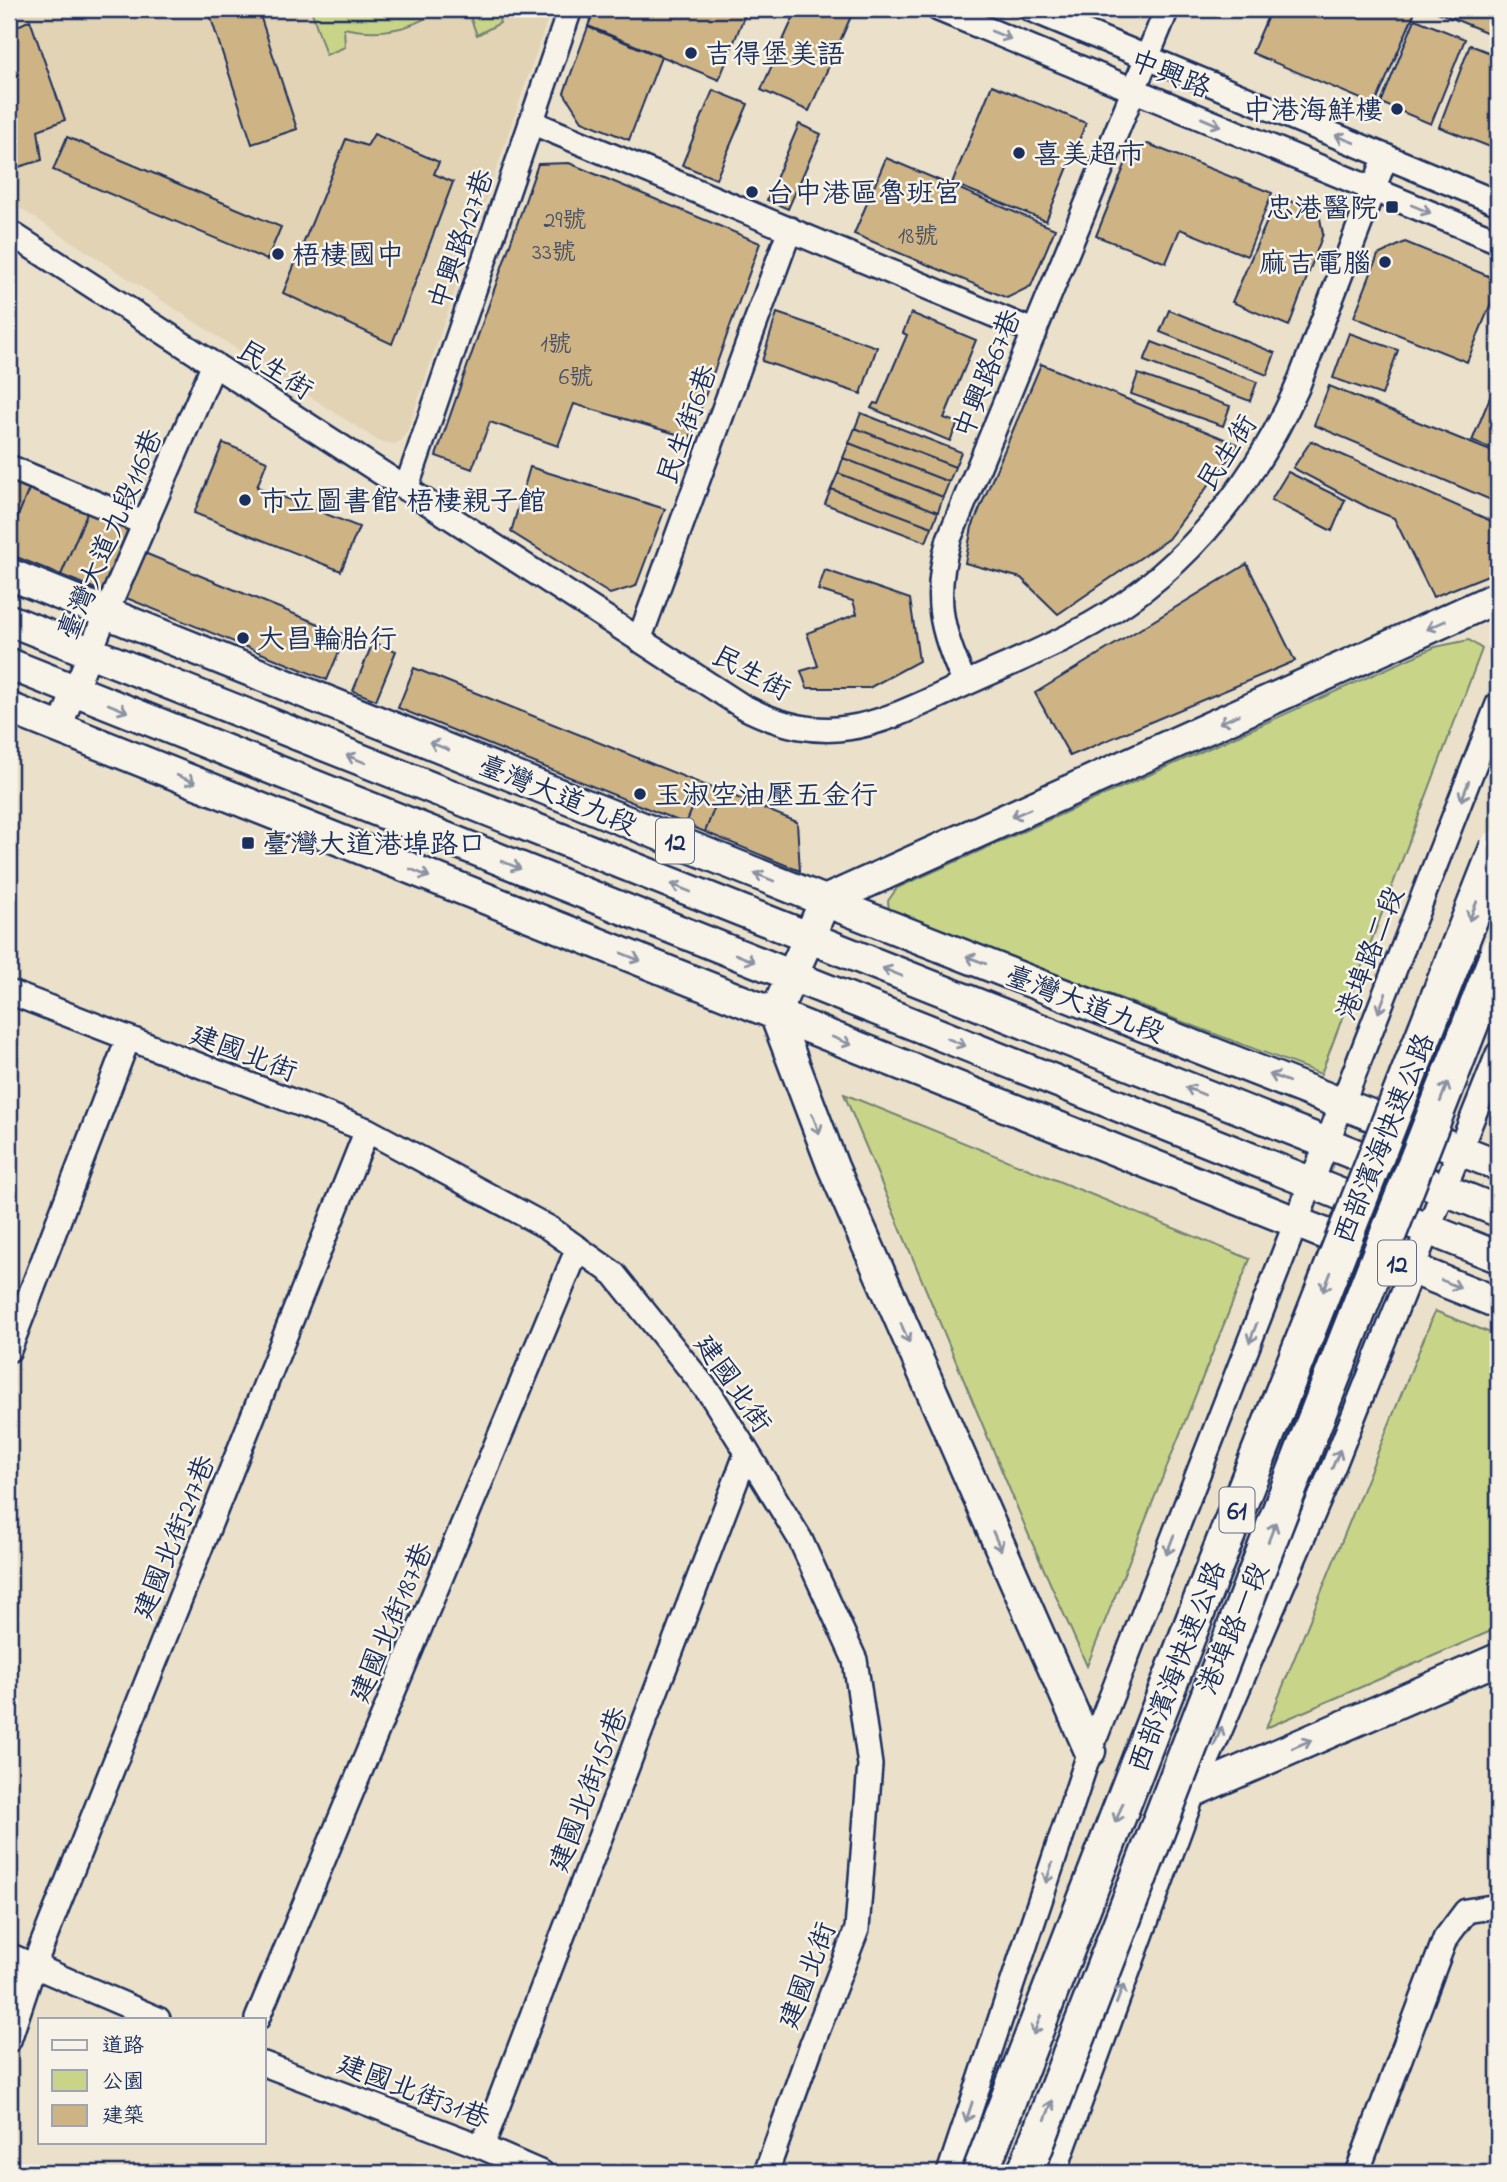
<svg xmlns="http://www.w3.org/2000/svg" width="1507" height="2182" font-family="'Indie Flower','LXGW WenKai TC',sans-serif">
<rect width="100%" height="100%" fill="#ebe0ca"/>
<filter id="ink" filterUnits="userSpaceOnUse"><feTurbulence type="fractalNoise" baseFrequency=".0143" numOctaves="2"/><feDisplacementMap in="SourceGraphic" scale="14" xChannelSelector="R" yChannelSelector="G"/><feConvolveMatrix kernelMatrix="1 2 1 2 8 2 1 2 1" color-interpolation-filters="sRGB"/></filter>
<g filter="url(#ink)">
<path fill="#e2d3b5" d="M9,9H551L407,432L401,441L394,444L380,442L9,201Z"/>
<path fill="#c8d588" stroke="#728273" stroke-width="2" d="M311,9H439C410,32 378,35 344,28L345,47L326,55Z
M467,9H496L500,23L477,35Z
M1469,640L1482,649L1321,1074L889,911L888,901L897,888L1435,647Z
M844,1094L1250,1259L1087,1666L1030,1538Z
M1435,1311L1498,1336V1628L1266,1728Z"/>
<path fill="#ceb484" stroke="#1b2f5e" stroke-width="2" d="M208,9H258L297,129L252,144Z
M595,9H747L719,80L588,26Z
M797,9H846L853,12L809,111L761,90Z
M1271,9H1320L1335,15L1338,9H1406L1415,12L1375,105L1252,53Z
M1430,9H1498V37Z
M14,10L18,26L30,20L65,120L38,130L42,160L9,170V11Z
M1415,19L1465,39L1431,124L1381,103Z
M588,27L661,57L629,140L582,121L564,93Z
M1470,45L1498,56V150L1439,127Z
M992,85L1086,123L1046,221L952,183Z
M713,90L748,104L716,179L682,165Z
M799,124L821,134L788,209L767,200Z
M374,134L439,162L434,174L453,182L392,344L283,293L346,139L367,146Z
M67,137L281,227L267,260L53,170Z
M1148,144L1272,193L1247,256L1180,229L1166,263L1096,236L1131,150Z
M886,158L1055,229L1031,286L1007,298L854,234Z
M569,163L760,243L690,438L574,404L558,446L490,422L472,469L436,456L538,164Z
M1278,196L1319,213L1323,234L1289,326L1232,302Z
M1405,242L1498,280V286L1467,362L1354,317L1378,255Z
M1169,310L1275,353L1267,375L1160,332Z
M777,313L877,347L861,394L762,361Z
M911,313L976,340L944,418L958,423L950,441L871,408L874,403L878,404L893,368L907,335L903,333Z
M1349,333L1398,350L1382,395L1333,378Z
M1152,342L1257,382L1250,401L1144,361Z
M1041,364L1239,445L1168,539L1058,614L1021,578L965,563L972,527Z
M1138,374L1230,406L1223,426L1131,394Z
M1329,386L1498,454V503L1314,425Z
M1490,397L1498,400V451L1472,441Z
M861,413L961,452L955,467L855,428Z
M855,428L955,467L949,482L849,443Z
M1311,441L1498,524V571L1433,597L1394,518L1369,508L1293,468Z
M223,443L267,461L257,487L359,527L341,571L194,513Z
M849,443L949,482L943,497L843,458Z
M843,458L943,497L938,512L838,473Z
M530,467L665,509L636,586L610,594L511,532Z
M1288,472L1345,500L1332,531L1271,500Z
M838,473L938,512L932,527L831,489Z
M9,481L29,489L9,538Z
M29,489L87,513L61,575L9,554V538Z
M831,489L932,527L926,542L825,504Z
M87,513L128,529L103,592L61,575Z
M137,550L346,635L327,680L119,595Z
M1247,564L1295,661L1070,756L1035,693Z
M825,570L910,599L919,661L869,688H807L801,671L818,666L807,633L857,614L853,601L818,590Z
M373,642L396,651L376,700L353,691Z
M414,668L702,784L686,824L398,708Z
M702,784L721,791L705,832L686,824Z
M721,791L797,822L800,871L705,832Z"/>
<g fill="none" stroke-linecap="round" stroke-linejoin="round">
<defs>
<path id="minor" d="M938,9L1498,241
M1030,9L1498,203
M531,122L1035,332
M9,232L742,706C833,753 883,721 967,683C1002,667 1039,652 1073,634C1176,582 1250,492 1297,388L1386,156
M9,467L146,524
M406,489L570,9
M639,640L790,229
M965,683C940,630 933,597 949,539L1167,9
M59,729L106,613L214,364
M9,992L367,1130L549,1228L614,1274L711,1395L747,1452L800,1539L855,1660L870,1765L857,1929L811,2047L766,2173
M9,1350L128,1039
M9,1955L158,2019
M257,2019L578,1248
M9,2040L34,1965L367,1130
M264,2064L482,2147L542,2173
M482,2147L747,1452
M949,2173L1090,1751L1498,704
M1054,2173L1194,1791L1334,1465L1498,1054
M1357,2173L1445,1939L1466,1911L1498,1906"/>
<path id="major" d="M9,574L825,901L1498,1165
M9,620L1498,1211
M9,664L1498,1257
M9,708L1498,1303
M1090,1751L833,1167L775,1014L825,901L1498,597
M1194,1791L1498,1659"/>
</defs>
<use href="#minor" stroke="#1b2f5e" stroke-width="28"/>
<use href="#major" stroke="#1b2f5e" stroke-width="35"/>
<use href="#minor" stroke="#f7f3e8" stroke-width="23"/>
<use href="#major" stroke="#f7f3e8" stroke-width="30"/>
<defs>
<path id="highway-bridge" d="M980,2173L1212,1573L1498,847
M1025,2173L1311,1431L1498,954"/>
</defs>
<use href="#highway-bridge" stroke="#1b2f5e" stroke-width="40" stroke-linecap="butt"/>
<use href="#highway-bridge" stroke="#f7f3e8" stroke-width="35"/>
</g>
<defs><path id="oneway-shaft" d="M-6 0H5M1.5-3L5.5 0L1.5 3" fill="none" stroke-width="1.6" stroke-linecap="round" stroke-linejoin="round" transform="scale(1.75)"/></defs>
<g stroke="#8991a3">
<use href="#oneway-shaft" transform="translate(1001 35) rotate(22)"/>
<use href="#oneway-shaft" transform="translate(1211 122) rotate(23)"/>
<use href="#oneway-shaft" transform="translate(1345 139) rotate(-158)"/>
<use href="#oneway-shaft" transform="translate(1421 209) rotate(22)"/>
<use href="#oneway-shaft" transform="translate(1436 625) rotate(156)"/>
<use href="#oneway-shaft" transform="translate(118 708) rotate(22)"/>
<use href="#oneway-shaft" transform="translate(1229 719) rotate(156)"/>
<use href="#oneway-shaft" transform="translate(439 746) rotate(-158)"/>
<use href="#oneway-shaft" transform="translate(356 759) rotate(-158)"/>
<use href="#oneway-shaft" transform="translate(186 779) rotate(22)"/>
<use href="#oneway-shaft" transform="translate(1465 791) rotate(111)"/>
<use href="#oneway-shaft" transform="translate(1021 813) rotate(156)"/>
<use href="#oneway-shaft" transform="translate(511 865) rotate(22)"/>
<use href="#oneway-shaft" transform="translate(420 873) rotate(22)"/>
<use href="#oneway-shaft" transform="translate(764 877) rotate(-158)"/>
<use href="#oneway-shaft" transform="translate(681 888) rotate(-158)"/>
<use href="#oneway-shaft" transform="translate(1473 911) rotate(112)"/>
<use href="#oneway-shaft" transform="translate(631 957) rotate(22)"/>
<use href="#oneway-shaft" transform="translate(745 958) rotate(22)"/>
<use href="#oneway-shaft" transform="translate(976 960) rotate(-159)"/>
<use href="#oneway-shaft" transform="translate(892 972) rotate(-158)"/>
<use href="#oneway-shaft" transform="translate(1382 1003) rotate(111)"/>
<use href="#oneway-shaft" transform="translate(842 1041) rotate(22)"/>
<use href="#oneway-shaft" transform="translate(956 1042) rotate(22)"/>
<use href="#oneway-shaft" transform="translate(1279 1078) rotate(-159)"/>
<use href="#oneway-shaft" transform="translate(1195 1091) rotate(-158)"/>
<use href="#oneway-shaft" transform="translate(1444 1092) rotate(-69)"/>
<use href="#oneway-shaft" transform="translate(816 1124) rotate(69)"/>
<use href="#oneway-shaft" transform="translate(1327 1282) rotate(112)"/>
<use href="#oneway-shaft" transform="translate(1451 1284) rotate(22)"/>
<use href="#oneway-shaft" transform="translate(905 1333) rotate(66)"/>
<use href="#oneway-shaft" transform="translate(1253 1333) rotate(111)"/>
<use href="#oneway-shaft" transform="translate(1336 1459) rotate(-67)"/>
<use href="#oneway-shaft" transform="translate(1272 1532) rotate(-69)"/>
<use href="#oneway-shaft" transform="translate(997 1541) rotate(66)"/>
<use href="#oneway-shaft" transform="translate(1170 1545) rotate(111)"/>
<use href="#oneway-shaft" transform="translate(1218 1736) rotate(-67)"/>
<use href="#oneway-shaft" transform="translate(1302 1744) rotate(-23)"/>
<use href="#oneway-shaft" transform="translate(1119 1813) rotate(111)"/>
<use href="#oneway-shaft" transform="translate(1049 1873) rotate(108)"/>
<use href="#oneway-shaft" transform="translate(1120 1994) rotate(-70)"/>
<use href="#oneway-shaft" transform="translate(1037 2025) rotate(111)"/>
<use href="#oneway-shaft" transform="translate(1049 2110) rotate(-69)"/>
<use href="#oneway-shaft" transform="translate(969 2112) rotate(108)"/>
</g>
</g>
<g fill="#1b2f5e" stroke="#f7f3e8" stroke-width="2.5">
<circle cx="691" cy="53" r="7"/>
<circle cx="1397" cy="109" r="7"/>
<circle cx="1019" cy="153" r="7"/>
<circle cx="752" cy="192" r="7"/>
<rect x="1385" y="200" width="14" height="14" rx="3.5"/>
<circle cx="278" cy="254" r="7"/>
<circle cx="1385" cy="262" r="7"/>
<circle cx="245" cy="500" r="7"/>
<circle cx="243" cy="638" r="7"/>
<circle cx="640" cy="794" r="7"/>
<rect x="241" y="836" width="14" height="14" rx="3.5"/>
</g>
<g text-anchor="middle" stroke-width="5" stroke-linejoin="round" paint-order="stroke">
<g font-size="24" fill="#485068">
<text x="565" y="227">29號</text>
<text x="918" y="243">18號</text>
<text x="554" y="259">33號</text>
<text x="556" y="351">1號</text>
<text x="576" y="384">6號</text>
</g>
<g fill="#f7f3e8" stroke="#5d6a87" stroke-width="2">
<rect x="656" y="818.5" width="38" height="45" rx="5"/>
<rect x="1378" y="1240.5" width="38" height="45" rx="5"/>
<rect x="1219.5" y="1487.5" width="35" height="45" rx="5"/>
</g>
<g font-size="26" font-weight="bold" fill="#1b2f5e">
<text x="675" y="850">12</text>
<text x="1397" y="1272">12</text>
<text x="1237" y="1519">61</text>
</g>
<g font-size="28" fill="#1b2f5e" stroke="#f7f3e8" text-anchor="start">
<text x="705" y="63">吉得堡美語</text>
<text x="1383" y="119" text-anchor="end">中港海鮮樓</text>
<text x="1033" y="163">喜美超市</text>
<text x="766" y="202">台中港區魯班宮</text>
<text x="1378" y="217" text-anchor="end">忠港醫院</text>
<text x="292" y="264">梧棲國中</text>
<text x="1371" y="272" text-anchor="end">麻吉電腦</text>
<text x="259" y="510">市立圖書館 梧棲親子館</text>
<text x="257" y="648">大昌輪胎行</text>
<text x="654" y="804">玉淑空油壓五金行</text>
<text x="262" y="853">臺灣大道港埠路口</text>
</g>
<g font-size="28" fill="#1b2f5e" stroke="#f7f3e8">
<text transform="translate(1171 73) rotate(22)" y="10">中興路</text>
<text transform="translate(460 239) rotate(-71)" y="10">中興路127巷</text>
<text transform="translate(276 369) rotate(33)" y="10">民生街</text>
<text transform="translate(986 373) rotate(-68)" y="10">中興路67巷</text>
<text transform="translate(686 424) rotate(-70)" y="10">民生街6巷</text>
<text transform="translate(1226 452) rotate(-57)" y="10">民生街</text>
<text transform="translate(109 534) rotate(-67)" y="10">臺灣大道九段116巷</text>
<text transform="translate(752 672) rotate(28)" y="10">民生街</text>
<text transform="translate(558 794) rotate(22)" y="10">臺灣大道九段</text>
<text transform="translate(1369 953) rotate(-69)" y="10">港埠路二段</text>
<text transform="translate(1085 1003) rotate(21)" y="10">臺灣大道九段</text>
<text transform="translate(244 1052) rotate(21)" y="10">建國北街</text>
<text transform="translate(1383 1138) rotate(-68)" y="10">西部濱海快速公路</text>
<text transform="translate(734 1383) rotate(55)" y="10">建國北街</text>
<text transform="translate(173 1537) rotate(-68)" y="10">建國北街217巷</text>
<text transform="translate(390 1622) rotate(-67)" y="10">建國北街187巷</text>
<text transform="translate(1232 1628) rotate(-67)" y="10">港埠路一段</text>
<text transform="translate(1176 1666) rotate(-69)" y="10">西部濱海快速公路</text>
<text transform="translate(587 1789) rotate(-69)" y="10">建國北街151巷</text>
<text transform="translate(806 1975) rotate(-69)" y="10">建國北街</text>
<text transform="translate(414 2090) rotate(21)" y="10">建國北街31巷</text>
</g>
</g>
<rect width="1507" height="2182" fill="none" stroke="#f7f3e8" stroke-width="35"/>
<rect x="18" y="18" width="1472" height="2147" fill="none" stroke="#1b2f5e" stroke-width="2.5" filter="url(#ink)"/>
<rect x="38" y="2018" width="228" height="126" fill="#f7f3e8" stroke="#9fa5b1" stroke-width="2"/>
<rect x="52" y="2040" width="35" height="10" fill="#f7f3e8" stroke="#9fa5b1" stroke-width="2"/>
<text x="102" y="2052" font-size="21" fill="#1b2f5e">道路</text>
<rect x="52" y="2070" width="35" height="21" fill="#c8d588" stroke="#9fa5b1" stroke-width="2"/>
<text x="102" y="2088" font-size="21" fill="#1b2f5e">公園</text>
<rect x="52" y="2105" width="35" height="21" fill="#ceb484" stroke="#9fa5b1" stroke-width="2"/>
<text x="102" y="2122" font-size="21" fill="#1b2f5e">建築</text>
</svg>
